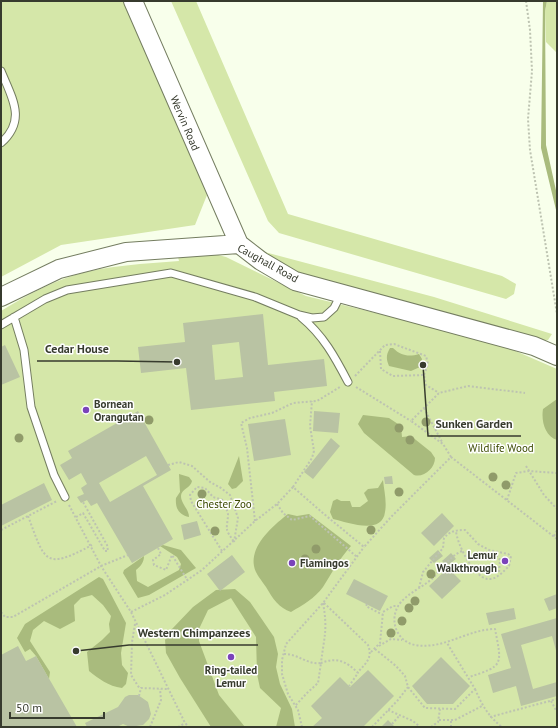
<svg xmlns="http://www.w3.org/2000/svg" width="558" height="728" font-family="'PT Sans',sans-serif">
<rect width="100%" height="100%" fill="#f8ffeb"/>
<path fill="#d5e7a9" d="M1,1H129L207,195L195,225L61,245L1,277Z
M171,1H196L288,214L502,276L516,284L514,294L506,299L279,233L268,221Z
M547,1H557V53L546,42L545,11Z
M257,250L434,297L552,334L548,340L543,341L297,272Z
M207,252L226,257L306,296L495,342L557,369V727H1V311C24,297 49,283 75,275C108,265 145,264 179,261L178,257Z"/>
<path fill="#a9bb7d" d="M543,1H547L545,11L546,145L557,195V214L541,148Z
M390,348H393C401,356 409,357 419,354L422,359L420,367L411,371L389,366C386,359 386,355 390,348Z
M557,399V440C545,436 541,421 543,409Z
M363,415L389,418L401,426L402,437L411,436L431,452L435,458C435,468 424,478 414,475L364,433L358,424Z
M239,456L243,481L236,488L232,489L228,484Z
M179,474L189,477L192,481C191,488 181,489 181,496C181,504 189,509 189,517C179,515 175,508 176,498L180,492Z
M383,480C384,490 387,502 385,512C382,536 347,522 333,519L330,512L333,501L337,499L341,501H350L352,507H360L368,501L364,493L368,489L378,488Z
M288,514L297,516L309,514L351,546C339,559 332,573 323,587C315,598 303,605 291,612C279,608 273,599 266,587C262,581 255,573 254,566C250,545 274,525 288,514Z
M163,545L181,550L196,568L149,595L138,598L123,573L124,570L144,556C144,562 141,566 136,570L137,581L148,587L179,570L181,564L177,557L160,546Z
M99,577L103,579L126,623L121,653L122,665L128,673L126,684L122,688C108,686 99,679 89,671L87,652L102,640L110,632L109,624L111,616L103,605L92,595L81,598L74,605L75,621L60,629L44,621L33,630L30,641L50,672L49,679L36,656L30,649L25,652L17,638L25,624Z
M235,589L250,602L274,637L278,654L276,667L280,684L292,709L295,727H276L281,708L260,688L257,674L256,637L231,598L208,610L199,629V641L219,695L245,727H211L180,678L166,653L165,640L172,629L193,607L216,590Z"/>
<path fill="#b9c3a3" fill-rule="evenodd" d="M263,314L268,365L324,359L327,386L274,392L275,401L191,410L186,368L141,373L138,347L185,342L183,323ZM239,342L243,377L215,380L212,345Z
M5,345L20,377L1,385V347Z
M138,411L171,470L143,486L173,539L132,563L97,503L91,506L87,500L81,503L77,497L84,494L81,488L87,484L81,473L69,480L60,465L72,458L68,451ZM146,456L157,475L110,502L99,483Z
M314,411L340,413L338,433L313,431Z
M285,419L291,455L254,461L248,424Z
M331,438L340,446L313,479L304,472Z
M392,476L393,484H385L384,477Z
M44,483L52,500L1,526V505Z
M442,513L454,526L434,546L421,533Z
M197,521L201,535L184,540L181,525Z
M438,550L443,556L434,563L429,558Z
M451,553L456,559L447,566L442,561Z
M232,555L245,572L220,591L207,574Z
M448,568L461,581L442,599L429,586Z
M354,579L388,596L380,611L346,594Z
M557,594V608L549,611L544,599Z
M514,608L516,619L489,625L486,613Z
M557,618V654L552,636L521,645L533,689L557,682V696L521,706L516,686L493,693L488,675L511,668L501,634Z
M18,646L26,661L36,656L77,727H1V655Z
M441,657L470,686L453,704H427L412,686Z
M368,670L394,696L363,727H312L322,718L311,706L340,677L350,687Z
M129,695H138L148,702L151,714L149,719L143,725L130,727L123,724L117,727H87L85,723L118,707L125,697Z
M388,720L395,727H381Z"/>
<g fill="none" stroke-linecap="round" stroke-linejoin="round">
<defs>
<path id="service" d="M1,71C12,98 27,120 1,143
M14,317L24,350L31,407L54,475L65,497
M301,317C323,335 335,357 348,382
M1,325L45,299L67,290L171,273L255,297L299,315L312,318L324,317L334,308L341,294"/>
<path id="tertiary" d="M133,1L239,244
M1,297L59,269L126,252L239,244L261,261L295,281L534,346L557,356"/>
</defs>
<use href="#service" stroke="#747d60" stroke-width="9"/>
<use href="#tertiary" stroke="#747d60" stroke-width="20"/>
<path stroke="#bdc3b1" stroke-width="2" stroke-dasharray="2 2" stroke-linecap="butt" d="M526,1L530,30L532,71L528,119L530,150L557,314
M380,351L381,369L393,376L424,375L426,385L439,393
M355,376L385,345L394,344L426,356L428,364L424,375
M356,387L411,421
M424,408L442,442
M451,457L443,444L411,421L439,393L468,386L525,393
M168,465L179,462L192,466L210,482L221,488L230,495L238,518L234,542
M526,466L544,495L557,509
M293,487L312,458L314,451L310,426L312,401
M507,500L516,473L529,471L557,473
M277,504L283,513L292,520L310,516L357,557
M69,505L101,566L131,612L185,723L189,727
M28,516C45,561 44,571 92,545
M76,517L83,513L105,551H108L107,545L83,502
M255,521L247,448L241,423L250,418L272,413L293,403L317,401L340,387
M1,530L57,501
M554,536L557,530
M158,548L161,554L153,560L154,565L166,570L172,555L188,581
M222,551L191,501L190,495L197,487L205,488L213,497L223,500C224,504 228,511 228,515C227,531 224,527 234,542
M462,551C449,557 442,568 433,578C423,587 410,592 401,602C388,617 395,641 415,645C444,650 468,629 495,629C502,665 504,666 469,677
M494,552L500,560L499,573
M419,588L423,572L443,548L444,538C450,531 456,530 465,530L478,544L489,550L508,554L511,556L509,566C504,571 496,580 488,579C474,578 457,544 456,531
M1,595V601
M323,603C328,630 324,637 321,663C337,657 346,661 358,673L349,686
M324,603L368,645C373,658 366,663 358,672
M367,604L366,606L383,615
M1,612L5,617H13L101,566L128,555
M131,612L165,595L202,570L255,521L277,504L293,487L324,514L364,547L392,516L451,457L557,539
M135,624L132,642L131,675L140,689
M379,646L391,639L402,640
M375,649L396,666L405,676L408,687L425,708L455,709L475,689L447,643
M371,652L380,643L383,612L393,606H399
M284,654C299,654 307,665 321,663L318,683L307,693L295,706
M475,689C482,705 488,716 502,727
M139,696L141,688L168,689
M551,701L557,712
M388,710L413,721L420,727
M490,717L557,699
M439,720H455L482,706
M392,724L400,715
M150,727L161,700L160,689
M178,727L185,723
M302,727L298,710L288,694L282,674V660L286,644L323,603L364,547
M372,727L398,700L408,687
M431,727L438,722L440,709
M451,727V721"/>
<use href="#service" stroke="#fff" stroke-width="7"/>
<use href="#tertiary" stroke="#fff" stroke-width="18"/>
</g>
<g fill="#909b6a">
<circle cx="149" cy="420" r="4.5"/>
<circle cx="426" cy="422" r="4.5"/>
<circle cx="399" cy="428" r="4.5"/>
<circle cx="19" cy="438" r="4.5"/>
<circle cx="410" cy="440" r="4.5"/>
<circle cx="493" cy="477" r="4.5"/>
<circle cx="506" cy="485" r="4.5"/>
<circle cx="399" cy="492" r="4.5"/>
<circle cx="202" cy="494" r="4.5"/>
<circle cx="371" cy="530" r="4.5"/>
<circle cx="215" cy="531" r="4.5"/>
<circle cx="316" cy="549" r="4.5"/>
<circle cx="305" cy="559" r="4.5"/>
<circle cx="431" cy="574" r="4.5"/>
<circle cx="415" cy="601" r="4.5"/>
<circle cx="409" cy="608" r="4.5"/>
<circle cx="402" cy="621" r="4.5"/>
<circle cx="391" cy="633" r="4.5"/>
</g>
<g fill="#7a43ba" stroke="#fff" stroke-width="1.5">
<circle cx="86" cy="410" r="4"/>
<circle cx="505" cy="561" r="4"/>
<circle cx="292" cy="563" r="4"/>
<circle cx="231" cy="657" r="4"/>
</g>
<g text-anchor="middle" stroke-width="3" stroke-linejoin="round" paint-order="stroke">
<g font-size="11" fill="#373b2e" stroke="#fff">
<text transform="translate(185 123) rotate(67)" y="4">Wervin Road</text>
<text transform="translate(268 263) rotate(29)" y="4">Caughall Road</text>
</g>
<g font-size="11" font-weight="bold" fill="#373b2e" stroke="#fff" text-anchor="start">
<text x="94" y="408">Bornean<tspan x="94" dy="13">Orangutan</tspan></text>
<text x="497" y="559" text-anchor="end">Lemur<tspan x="497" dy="13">Walkthrough</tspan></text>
<text x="300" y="567">Flamingos</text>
<text x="231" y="674" text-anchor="middle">Ring-tailed<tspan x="231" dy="13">Lemur</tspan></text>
</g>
<g font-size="11" fill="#3b4a00" stroke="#fff">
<text x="501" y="452">Wildlife Wood</text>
<text x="224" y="508">Chester Zoo</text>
</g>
</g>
<path fill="none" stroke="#373b2e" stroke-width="1.5" d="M177 362L117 361H37M423 365L428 436H521M76 651L129 645H258"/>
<g fill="#373b2e" stroke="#fff" stroke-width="1.5">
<circle cx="177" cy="362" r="4"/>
<circle cx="423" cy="365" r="4"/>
<circle cx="76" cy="651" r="4"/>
</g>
<g font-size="12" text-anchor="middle" font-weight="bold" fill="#373b2e" stroke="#fff" stroke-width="3" stroke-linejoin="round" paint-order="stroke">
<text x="77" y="353">Cedar House</text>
<text x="474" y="428">Sunken Garden</text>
<text x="194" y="637">Western Chimpanzees</text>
</g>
<rect width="558" height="728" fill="none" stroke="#373b2e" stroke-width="4"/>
<path d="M10 712v6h94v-6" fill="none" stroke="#373b2e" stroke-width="2"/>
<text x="16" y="712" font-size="12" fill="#373b2e" stroke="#ffffff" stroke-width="3" paint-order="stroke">50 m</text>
</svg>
